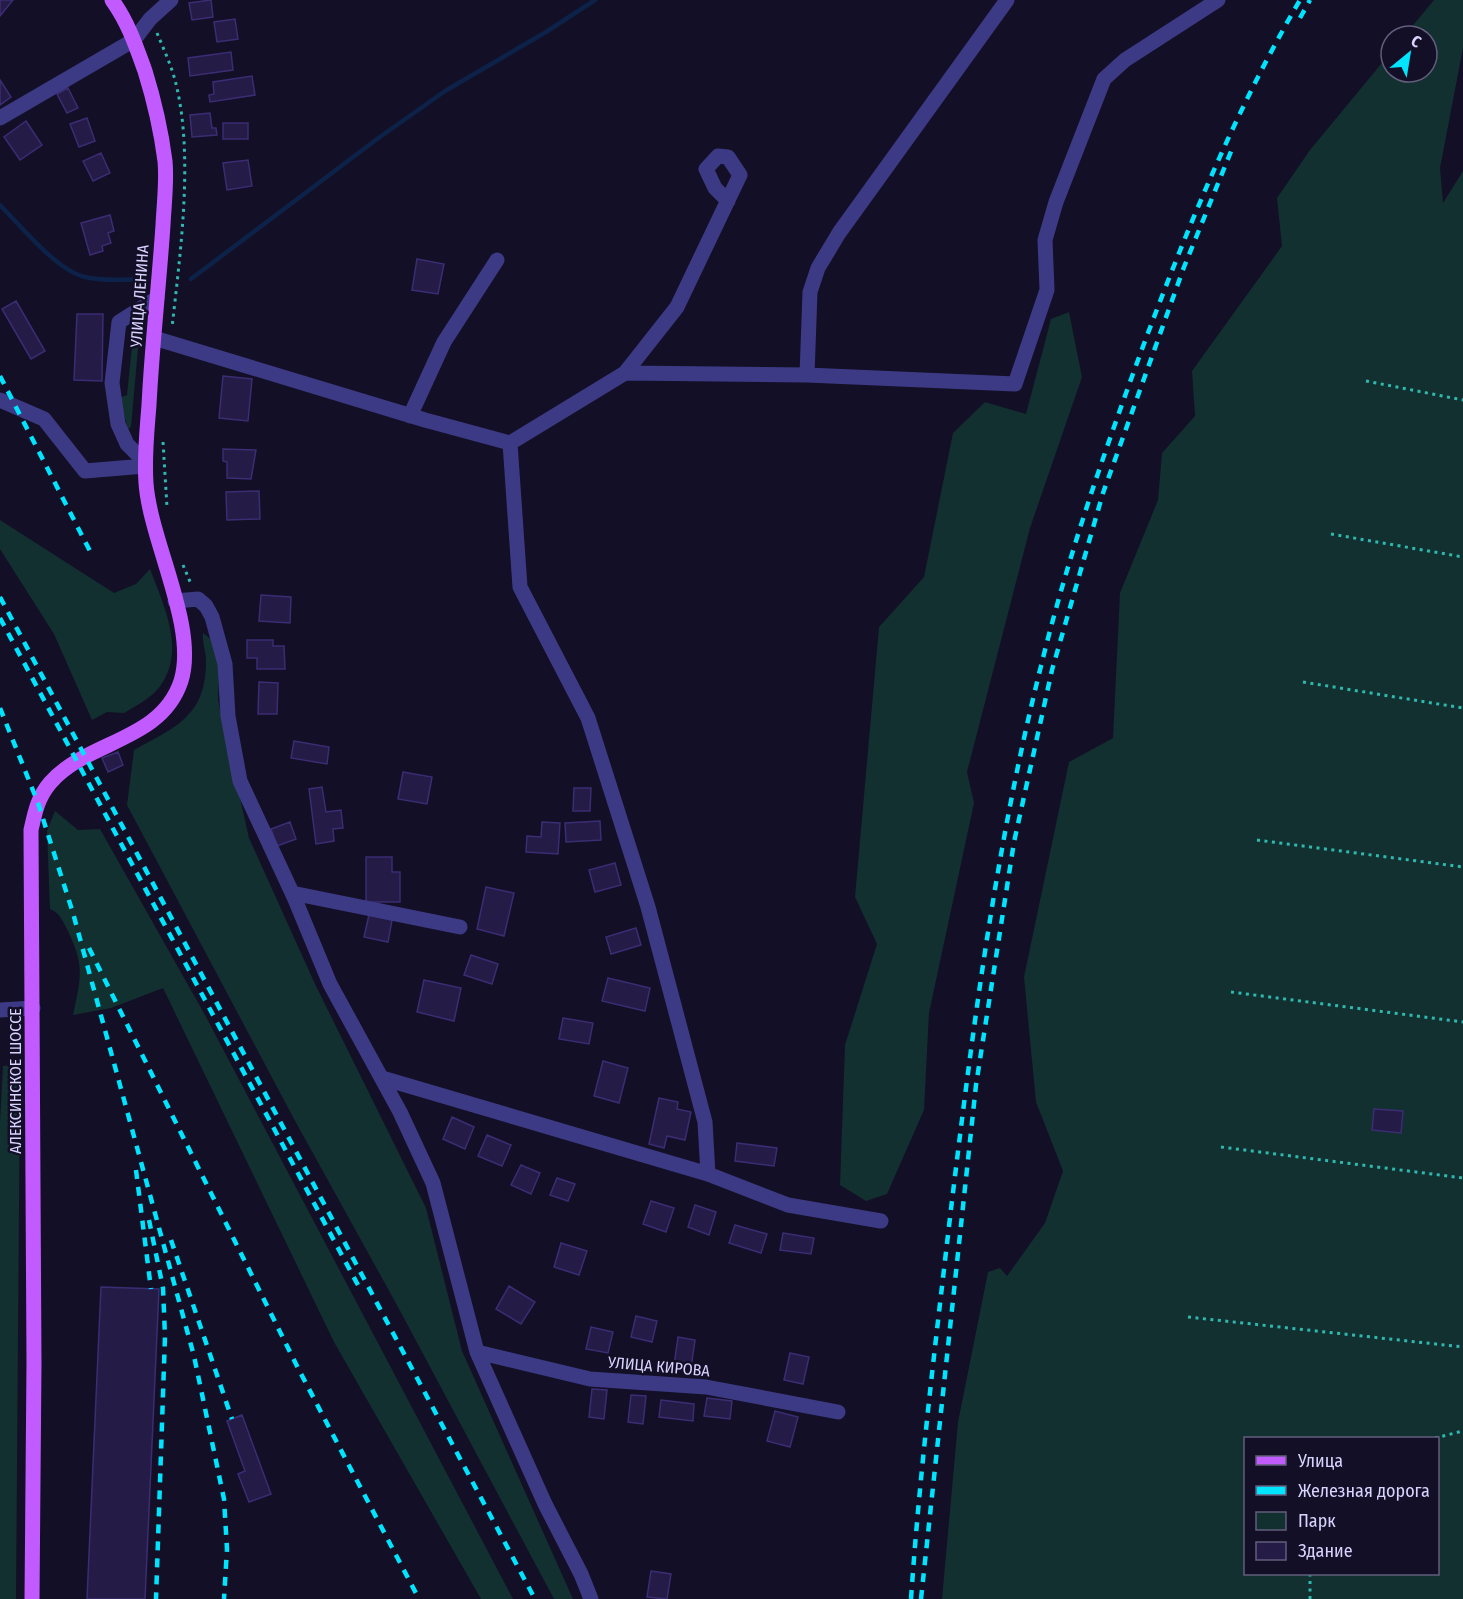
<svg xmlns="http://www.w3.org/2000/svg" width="1463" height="1599" font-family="'Fira Sans Condensed',sans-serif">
<rect width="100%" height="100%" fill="#130f26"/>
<path fill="#12302f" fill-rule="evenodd" d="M1434,0H1463V48L1440,168L1443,203L1463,171V1599H942L958,1422L988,1272L1000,1268L1007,1276L1045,1223L1063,1171L1036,1102L1024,977L1069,762L1113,738L1120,593L1158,500L1162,453L1195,416L1192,371L1282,246L1277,198L1310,150L1391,52V72H1427V36H1404ZM1246,1438H1438V1574H1246Z
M1069,312L1082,377L1030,528L967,772L974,803L929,1013L924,1110L887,1194L866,1201L840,1185L845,1045L877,944L855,897L879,627L924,577L953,433L985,402L1026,414L1051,319Z
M141,315L131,427L128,429L119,398L127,395L135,316Z
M0,520L114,593L136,584L150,569C163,604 186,649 161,685C153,697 136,706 124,713L107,712L92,720L54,634L0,549Z
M203,633L212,640L219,661L218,700L249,838L315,984L426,1208L462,1351L573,1599H554L398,1307L294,1119L127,805L134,750C176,727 206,716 206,661C206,651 202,643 203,633Z
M55,811L78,830L100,829L205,1015L513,1599H481L334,1342L163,988L111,1008L73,1015C81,977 85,966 67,929C62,920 60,913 50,909L47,831Z
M14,1065L20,1076L16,1599H0V1122L3,1066Z"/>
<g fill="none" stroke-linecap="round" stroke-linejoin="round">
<path stroke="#0c2248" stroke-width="4.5" d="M0,205C20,225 57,271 85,277C102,281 122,280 140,279
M191,279L377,139L445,91L546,32L595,0"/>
</g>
<path fill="#241b47" stroke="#3b2d73" stroke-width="1.5" d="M0,0H13L0,16Z
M211,0L213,17L192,20L189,3Z
M235,19L238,39L217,42L214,22Z
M231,52L233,70L190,76L188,58Z
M252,76L255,95L210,102L209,95L214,94L213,82Z
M0,80L11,97L0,105Z
M68,88L78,108L67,113L57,94Z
M210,113L212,128H216L217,135L192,137L190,115Z
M87,118L95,141L79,147L70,124Z
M26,121L42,145L20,160L4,137Z
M223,123H248V139H223Z
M101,153L110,173L93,181L83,161Z
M248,160L252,186L227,190L223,163Z
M110,215L114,231L108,233L111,243L102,246L103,251L90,255L81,223Z
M417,259L444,264L438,294L412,290Z
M16,301L45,351L31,359L2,309Z
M77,314H103L102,381L74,380Z
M223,376L252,379L248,421L219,418Z
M223,449L256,450L251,479L227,478V462L223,461Z
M259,491L260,519L227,520L226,492Z
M261,595L291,597L290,623L259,621Z
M247,640H273V646H284L285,669H257V658H247Z
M259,682L278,683L277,714H258Z
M294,741L329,747L327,764L291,758Z
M118,752L123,765L108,772L102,758Z
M403,772L432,777L427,804L398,799Z
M322,787L326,812L341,810L343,828L333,829L334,841L316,844L309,789Z
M574,788H591L590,811H573Z
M600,821L601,840L566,842L565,823Z
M290,822L296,839L277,846L271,829Z
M542,822L560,823L558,854L526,852L527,836L541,837Z
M366,857H392V872H400V902H366Z
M615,863L621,885L595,892L589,870Z
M486,887L514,893L504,936L477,929Z
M369,915L392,920L388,942L364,937Z
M636,928L641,945L611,954L606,937Z
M471,955L498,964L492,984L464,975Z
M608,978L650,988L645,1011L602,1001Z
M424,980L461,988L454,1021L417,1012Z
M563,1018L593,1023L589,1044L559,1039Z
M603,1061L628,1068L619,1103L594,1096Z
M659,1098L678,1102L677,1109L691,1112L685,1140L667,1136L664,1148L649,1144Z
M1374,1109L1403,1111L1401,1133L1372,1130Z
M452,1117L474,1127L465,1149L443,1139Z
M487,1135L511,1145L502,1166L478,1156Z
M737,1143L777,1148L774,1166L735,1161Z
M521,1165L540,1173L531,1194L511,1185Z
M557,1178L575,1184L568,1201L550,1195Z
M651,1201L674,1208L666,1232L643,1224Z
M695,1205L716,1212L709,1235L688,1227Z
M735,1225L767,1234L761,1253L729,1243Z
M783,1233L814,1238L811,1254L780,1250Z
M561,1243L587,1251L579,1275L554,1267Z
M509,1286L535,1302L521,1324L496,1309Z
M101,1287L159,1289L145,1599H87Z
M636,1316L657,1321L652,1342L631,1337Z
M591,1327L613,1332L608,1353L586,1349Z
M678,1337L695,1340L691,1368L674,1365Z
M790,1353L809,1357L803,1384L784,1380Z
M592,1389L607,1390L604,1419L589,1417Z
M631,1395L646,1396L643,1424L628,1422Z
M707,1398L732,1401L730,1419L704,1416Z
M661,1400L694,1404L693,1421L659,1417Z
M775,1411L798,1417L790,1447L767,1441Z
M242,1415L271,1494L249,1502L238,1474L245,1471L227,1421Z
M651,1571L671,1574L667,1599L647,1597Z"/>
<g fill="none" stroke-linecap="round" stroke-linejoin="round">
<path stroke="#2fb8b0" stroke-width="3" stroke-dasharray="3 4.5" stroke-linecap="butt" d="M157,33C164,50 172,67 176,84C194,157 180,254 172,328
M1366,381L1463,400
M163,442L167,507
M1331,534L1463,557
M183,565L191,584
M1303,682L1463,708
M1257,840L1463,867
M1231,992L1463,1022
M1221,1147L1463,1178
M1188,1317L1463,1347
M1435,1438L1463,1431
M1310,1599V1574"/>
<path stroke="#3d3a85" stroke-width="15" d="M0,118L134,40L150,19L171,0
M154,338L425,420L510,443L625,373L807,375L1015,384L1047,290L1045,240L1056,202L1104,79L1125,60L1218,0
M625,373L677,307L740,175L728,157L718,156L706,169L715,188L728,201
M807,375L810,292L818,268L839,233L1007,0
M0,400L44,419L85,471L145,466
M410,416L444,342L497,260
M510,443L520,587L588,718L648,907L705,1122L708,1174
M145,462L127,444L118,424L112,383L119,322L157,298
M175,601L198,599L206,606L212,617L225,664L228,716L240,781L294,897L330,984L400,1112L433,1183L477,1352L545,1504L581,1574L591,1599
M292,893L460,927
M0,1010L33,1008
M382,1078L708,1174L788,1205L881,1221
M477,1352L590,1379L706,1387L838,1412"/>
<path stroke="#c25bff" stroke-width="15" d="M32,1599L34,1363L31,830C35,812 38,797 50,783C87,740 161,742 181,681C198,627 150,541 146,483C144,457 147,431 149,405C152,345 159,285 163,225C164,204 167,182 165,161C161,130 154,100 145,71C136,46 128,22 112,0"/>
<path stroke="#00e5ff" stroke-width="4.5" stroke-dasharray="9 8" stroke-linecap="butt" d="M1300,18L1310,0
M0,376L93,557
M0,597L535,1599
M0,618L359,1287
M0,708L38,803L73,913L194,1356L224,1499L227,1549L224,1599
M89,948L299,1370L419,1599
M136,1170L151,1289
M149,1220L163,1288L165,1336L156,1599
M171,1240L232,1419
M911,1599C920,1468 936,1339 951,1209C973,1027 996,845 1041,666C1069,552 1107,444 1148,333C1191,219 1238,106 1300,0
M921,1599L976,1085L1014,842L1052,670L1103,493L1184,267L1232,149"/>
</g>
<g text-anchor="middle" stroke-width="5" stroke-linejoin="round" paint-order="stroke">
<g font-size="16" fill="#d9d4ff" stroke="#130f26">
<text transform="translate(139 296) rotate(-86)" y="6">УЛИЦА ЛЕНИНА</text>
<text transform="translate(15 1081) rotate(-90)" y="6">АЛЕКСИНСКОЕ ШОССЕ</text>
<text transform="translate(659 1366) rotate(5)" y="6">УЛИЦА КИРОВА</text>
</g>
</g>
<rect x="1244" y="1437" width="195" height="138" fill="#130f26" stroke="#625e7d" stroke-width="1.5"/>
<rect x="1256" y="1456" width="30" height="9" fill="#c25bff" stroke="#625e7d" stroke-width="1.5"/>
<text x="1298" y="1467" font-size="18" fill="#d9d4ff">Улица</text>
<rect x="1256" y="1486" width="30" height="9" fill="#00e5ff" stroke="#625e7d" stroke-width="1.5"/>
<text x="1298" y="1497" font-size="18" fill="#d9d4ff">Железная дорога</text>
<rect x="1256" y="1512" width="30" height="18" fill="#12302f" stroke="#625e7d" stroke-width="1.5"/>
<text x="1298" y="1527" font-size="18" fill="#d9d4ff">Парк</text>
<rect x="1256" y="1542" width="30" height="18" fill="#241b47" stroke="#625e7d" stroke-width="1.5"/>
<text x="1298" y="1557" font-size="18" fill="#d9d4ff">Здание</text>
<g transform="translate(1409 54) rotate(30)"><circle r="28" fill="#130f26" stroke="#625e7d" stroke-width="1.5"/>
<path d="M0-4.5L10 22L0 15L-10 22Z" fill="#00e5ff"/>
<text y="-9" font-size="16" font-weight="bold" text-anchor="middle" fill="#d9d4ff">С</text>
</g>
</svg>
